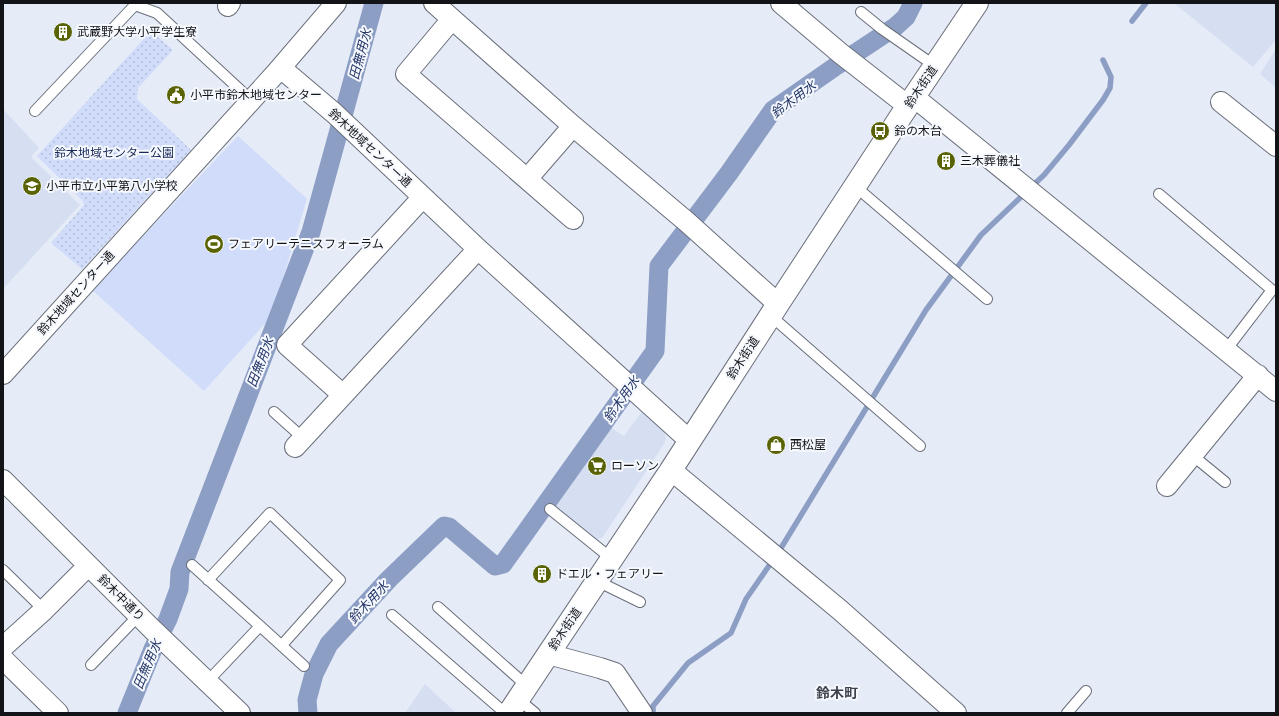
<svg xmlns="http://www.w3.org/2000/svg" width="1279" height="716" font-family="Quicksand,'Noto Sans JP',sans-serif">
<defs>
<pattern id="park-dots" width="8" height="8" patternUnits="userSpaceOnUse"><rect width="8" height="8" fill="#d0dcfa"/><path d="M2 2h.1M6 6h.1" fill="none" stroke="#b2bcd6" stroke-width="1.8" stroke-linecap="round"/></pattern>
</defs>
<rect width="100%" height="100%" fill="#e5ebf7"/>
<path fill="#d6def2" d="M1174,3H1276V40L1253,67Z
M1276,49V88L1260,74Z
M3,109L39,148L31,157L80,205L3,289Z
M643,410L664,430L666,439L664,444L602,538L597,539L552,505L607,425L624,436Z
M425,684L456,713H405Z"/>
<path fill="url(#park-dots)" d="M151,31L173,50L138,88L137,99L191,150L82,269L51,243L84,205L83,201L37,156Z"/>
<path fill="#d0dcfa" d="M238,136L307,199L271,317L204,391L92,290Z"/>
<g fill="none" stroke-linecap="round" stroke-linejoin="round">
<path stroke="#8d9ec5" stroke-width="5.5" d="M1132,21L1146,3
M778,553L926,310L981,235L1044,175L1069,145L1103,100L1110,88L1111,77L1103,60
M653,713V706L688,663L731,633L746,599L773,560"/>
<path stroke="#8d9ec5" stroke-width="19" d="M127,713L153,649L168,619L179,589L180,572L311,232L374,3
M308,713L307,700L314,674L329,644L389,579L444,526L449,527L495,566L503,564L655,351L659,266L729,173L773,110L836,66L895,27L906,17L913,3"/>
<defs>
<path id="service" d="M861,12L882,29L935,66
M35,111L135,5L157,13L251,100
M856,187L987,299
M1159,194L1272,290L1226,350
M771,316L920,446
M274,412L303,438
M1192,455L1225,482
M550,509L612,559
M192,565L260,626
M3,570L44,610
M208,580L270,513L340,580L282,645
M597,581L640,602
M438,607L527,686
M392,615L505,713
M91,665L139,615
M207,682L260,626L304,666
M518,699L535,713
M1067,713L1086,691"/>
<path id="minor" d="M434,3L573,126L687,222L778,304
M781,3L840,53L908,106
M228,6L230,3
M452,19L406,74L573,219
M276,73L336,3
M914,97L1276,391
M1221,102L1276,146
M527,179L573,126
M3,374L276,73L282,71L288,74L334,113L478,249L689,440
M343,395L287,345L423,197
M295,447L478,249
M671,470L840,610L956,713
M3,480L152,629L240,713
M1167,486L1258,375
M3,647L44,610L88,566
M548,654L600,668L615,673L642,713
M3,659L58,713"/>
<path id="secondary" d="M509,713L671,470L778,304L901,116L977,3"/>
</defs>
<use href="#service" stroke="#6a6f7a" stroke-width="12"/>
<use href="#minor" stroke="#6a6f7a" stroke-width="22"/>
<use href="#secondary" stroke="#6a6f7a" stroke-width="24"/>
<use href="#service" stroke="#fff" stroke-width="10"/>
<use href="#minor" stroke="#fff" stroke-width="20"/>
<use href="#secondary" stroke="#fff" stroke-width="22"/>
</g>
<defs>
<symbol id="building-disc" viewBox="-11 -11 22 22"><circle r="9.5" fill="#596303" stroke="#f5f8fd"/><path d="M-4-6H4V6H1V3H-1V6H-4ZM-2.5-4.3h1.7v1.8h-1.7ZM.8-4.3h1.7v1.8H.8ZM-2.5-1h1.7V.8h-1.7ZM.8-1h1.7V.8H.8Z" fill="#fff"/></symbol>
<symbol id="civic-disc" viewBox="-11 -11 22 22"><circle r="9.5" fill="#596303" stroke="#f5f8fd"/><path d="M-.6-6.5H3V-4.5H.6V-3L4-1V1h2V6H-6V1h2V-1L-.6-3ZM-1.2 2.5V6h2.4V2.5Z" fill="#fff"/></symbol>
<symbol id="bus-disc" viewBox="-11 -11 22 22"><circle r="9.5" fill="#596303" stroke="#f5f8fd"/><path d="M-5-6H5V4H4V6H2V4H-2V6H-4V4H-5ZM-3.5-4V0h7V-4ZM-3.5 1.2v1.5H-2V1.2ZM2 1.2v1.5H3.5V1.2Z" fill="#fff"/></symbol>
<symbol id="school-disc" viewBox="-11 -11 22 22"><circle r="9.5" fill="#596303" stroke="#f5f8fd"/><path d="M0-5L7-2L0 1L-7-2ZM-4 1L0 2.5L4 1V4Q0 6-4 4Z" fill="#fff"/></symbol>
<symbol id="stadium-disc" viewBox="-11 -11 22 22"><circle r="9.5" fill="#596303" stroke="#f5f8fd"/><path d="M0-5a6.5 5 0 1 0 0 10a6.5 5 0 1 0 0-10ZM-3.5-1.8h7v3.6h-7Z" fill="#fff"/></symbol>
<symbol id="shop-disc" viewBox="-11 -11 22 22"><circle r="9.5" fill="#596303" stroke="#f5f8fd"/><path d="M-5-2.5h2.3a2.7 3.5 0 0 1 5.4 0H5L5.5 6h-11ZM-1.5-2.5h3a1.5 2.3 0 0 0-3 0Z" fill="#fff"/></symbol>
<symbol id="supermarket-disc" viewBox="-11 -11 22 22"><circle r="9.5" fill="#596303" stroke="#f5f8fd"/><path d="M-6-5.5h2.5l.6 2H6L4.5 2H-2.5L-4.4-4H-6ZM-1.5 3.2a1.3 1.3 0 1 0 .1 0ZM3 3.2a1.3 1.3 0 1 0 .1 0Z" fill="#fff"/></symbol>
</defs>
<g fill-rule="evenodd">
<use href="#building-disc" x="52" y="21" width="22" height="22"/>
<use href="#civic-disc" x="165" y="84" width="22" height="22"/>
<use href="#bus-disc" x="869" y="120" width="22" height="22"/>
<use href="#building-disc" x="935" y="150" width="22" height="22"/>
<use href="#school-disc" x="21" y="175" width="22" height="22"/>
<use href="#stadium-disc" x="203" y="233" width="22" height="22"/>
<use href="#shop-disc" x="765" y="434" width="22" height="22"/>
<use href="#supermarket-disc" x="586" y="455" width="22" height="22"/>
<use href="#building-disc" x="531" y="563" width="22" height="22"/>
</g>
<g text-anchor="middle" stroke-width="4" stroke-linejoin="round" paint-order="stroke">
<g font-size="12" fill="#121418" stroke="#f5f8fd" text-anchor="start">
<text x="77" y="36">武蔵野大学小平学生寮</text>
<text x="190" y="99">小平市鈴木地域センター</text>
<text x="894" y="135">鈴の木台</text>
<text x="960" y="165">三木葬儀社</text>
<text x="46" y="190">小平市立小平第八小学校</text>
<text x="228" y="248">フェアリーテニスフォーラム</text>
<text x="790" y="449">西松屋</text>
<text x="611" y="470">ローソン</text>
<text x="556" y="578">ドエル・フェアリー</text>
</g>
<g font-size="12" fill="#121418" stroke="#f5f8fd">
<text transform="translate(921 87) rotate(-56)" y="4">鈴木街道</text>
<text transform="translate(370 148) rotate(43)" y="4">鈴木地域センター通</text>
<text transform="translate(76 293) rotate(-48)" y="4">鈴木地域センター通</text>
<text transform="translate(743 358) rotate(-57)" y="4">鈴木街道</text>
<text transform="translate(121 598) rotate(45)" y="4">鈴木中通り</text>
<text transform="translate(565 629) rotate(-56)" y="4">鈴木街道</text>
</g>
<g font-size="12" fill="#172757" stroke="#f5f8fd">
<text x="114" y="157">鈴木地域センター公園</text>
</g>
<g font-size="13" font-style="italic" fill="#243668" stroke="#f5f8fd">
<text transform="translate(360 54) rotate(-75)" y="5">田無用水</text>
<text transform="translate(793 99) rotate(-37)" y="5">鈴木用水</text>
<text transform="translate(260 362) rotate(-69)" y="5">田無用水</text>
<text transform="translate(621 399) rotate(-55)" y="5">鈴木用水</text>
<text transform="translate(368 602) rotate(-47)" y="5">鈴木用水</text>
<text transform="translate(147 664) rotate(-67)" y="5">田無用水</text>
</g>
<g font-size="14" font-weight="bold" fill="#3e424c" stroke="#f5f8fd">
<text x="837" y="698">鈴木町</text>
</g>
</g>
<rect width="1279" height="716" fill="none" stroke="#121418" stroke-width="8"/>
</svg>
